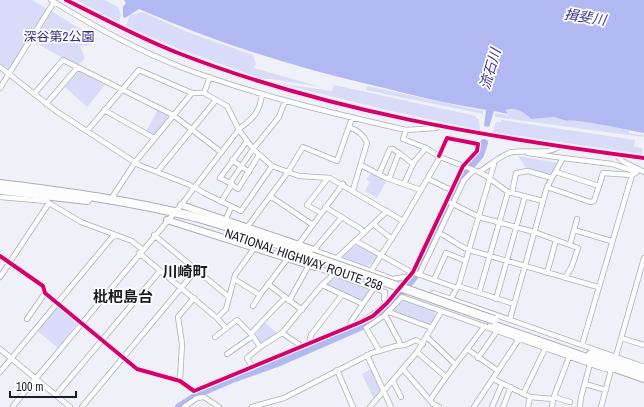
<svg xmlns="http://www.w3.org/2000/svg" width="644" height="407" font-family="'Archivo Narrow','Noto Sans JP',sans-serif">
<rect width="100%" height="100%" fill="#f0f1f8"/>
<path fill="#d8dcf9" d="M0,0H32L47,9L10,69L0,64Z
M77,0H105L118,7L121,16L118,22Z
M51,11L94,37L90,45L80,46L85,58L78,66L32,41Z
M142,12L187,32L253,55L256,64L254,68L321,87L271,79H263L179,49L126,26L130,15Z
M79,71L105,85L87,107L65,87Z
M277,83L332,91L334,85L476,116V118L479,119L480,130L391,111Z
M367,86L483,111V114L366,90Z
M507,109L523,110L531,119L554,117L567,121C573,118 619,128 629,130V133L644,135L643,137L495,117V113L508,115Z
M158,110L168,114V118L155,134L152,135L146,131Z
M501,120L635,140L634,147L642,148V154L493,132L496,122H501Z
M518,156L558,163L549,176L527,169Z
M371,173L386,182L377,198L365,191L370,182L366,179Z
M358,244L378,256C367,273 359,264 343,258V255Z
M337,277L367,288L370,293L361,301L328,286V283Z
M404,300L434,311L436,317L432,324L428,325L393,313V310Z
M57,306L78,322L58,348L36,330Z
M265,323L278,334L263,343L259,342L255,335Z
M371,369L380,390L374,399L362,374Z"/>
<path fill="#b2b8f1" d="M124,0H644V133C632,131 574,118 567,121L554,117L531,119C524,112 516,107 506,110L508,114L494,111L489,127L484,126L486,110C449,104 412,95 376,86C293,67 217,43 139,9L125,18L123,17V7L126,3Z"/>
<g fill="none" stroke-linecap="round" stroke-linejoin="round">
<path stroke="#b2b8f1" stroke-width="8" d="M179,407L204,391L232,379L277,363L362,326L377,317L395,300L414,277L463,175L480,155L484,143"/>
<defs>
<path id="minor" d="M51,0C93,26 137,50 183,68C255,95 331,113 406,130L403,139L426,148L440,157
M66,0C103,18 139,38 178,53C327,111 486,137 644,158
M0,67L56,111L139,165L190,185L193,188
M0,88L54,2
M204,93L210,77
M34,94L63,60L173,115L221,152
M46,104L77,68
M104,110L154,138
M349,127C357,130 364,135 367,143L353,190
M406,130L436,128L439,126
M87,131L139,70L192,93
M247,141L220,178L230,183L238,189L259,155
M399,153L413,164
M616,154L622,161L644,172
M563,158L612,164L637,172L632,175L582,345
M232,160L249,172
M494,164L459,284L451,299L644,367
M361,165L386,178L421,190
M157,172L216,100
M479,172L490,178
M556,172L599,186L603,173L632,175
M379,174L390,149H393L399,153L389,179
M428,179L451,190
M490,179L508,192L543,201
M230,183L253,149L279,117L285,101
M404,184L414,162L426,148
M194,187L204,193L241,211L272,166
M547,187L590,202L594,201L599,186
M512,193L516,173L528,171L552,178
M48,195L47,201L49,203L81,222L132,241L143,250
M270,196L313,225
M0,197L47,201
M111,199L136,161L192,93H204L227,106L239,130L253,149L272,166L299,176L330,178L403,221
M221,202L232,184
M451,203L479,217L534,232
M325,207L361,229L364,233
M321,213L307,205L328,178
M342,217L314,250L393,279L411,276
M226,219L231,207
M373,224L392,239
M248,226L288,172L303,147L337,161L352,118
M574,230L577,219
M439,233C450,238 457,245 469,250L598,287
M537,233L578,248L572,266L565,278
M154,235L229,297
M356,241L409,271L457,288
M570,244L574,230L611,241
M298,245L343,184
M139,253L217,318L226,309L235,275L255,247
M0,256L43,286L45,293L137,369L180,381L194,391L361,322L378,311L396,293
M337,258L387,211
M315,267L385,292L384,299L387,303
M371,271L403,221L440,157L479,172C490,166 500,155 512,152C524,150 551,155 559,146
M547,273L556,240
M334,274L322,285L363,304
M419,275L464,180L474,170
M0,277L49,203
M234,279L260,295L288,258
M434,280L446,253L466,261
M268,284L302,310
M403,284L413,272L463,166L477,151L478,144L447,138L439,156
M458,286L514,304
M433,293L451,299
M479,293L508,192
M496,299L525,196
M289,301L309,265
M253,306L260,295
M389,312L432,328
M385,315L399,341L400,345
M217,318L226,328
M27,319L45,293
M510,319L547,187L563,158L528,153
M349,327L352,320L374,288
M251,334C262,321 273,310 285,298
M215,337L237,320L253,336L260,347L247,358L253,368
M427,337L455,364
M621,338L644,345
M309,343L311,335L342,295
M260,347L282,333
M303,347L282,333L322,285
M0,349L70,407
M467,349L498,371
M379,350L366,328L385,315L402,297L590,364L605,369L613,370
M417,352L446,377L484,327
M227,354L253,336
M367,355L391,407
M616,356L644,258
M478,358L497,331
M403,369L433,404L439,407
M337,370L353,407
M0,372L114,235
M493,379L530,397
M180,381L182,344L178,317L194,298
M393,381L401,397
M585,384L606,390
M523,394L545,349
M56,395L160,271
M554,397L570,402
M553,399L569,357
M430,400L446,377
M13,406L181,205L240,128C254,118 260,111 262,94
M82,407L196,270
M184,407L197,398L204,397L219,407
M252,407L284,398L372,353L396,346L405,345L416,340L423,344
M370,407L417,352L441,312
M474,407L519,339
M492,407L502,384
M503,407L511,387
M528,407L530,397L553,399L552,407
M580,407L581,397L590,364
M601,407L611,370"/>
<path id="tertiary" d="M181,205L314,250
M167,220L315,267"/>
<path id="trunk" d="M0,184C66,192 131,201 195,217C235,228 273,242 311,256
M0,190L87,200
M492,325L644,378
M591,354L644,372"/>
</defs>
<use href="#minor" stroke="#acaeb7" stroke-width="6"/>
<use href="#tertiary" stroke="#acaeb7" stroke-width="8"/>
<use href="#trunk" stroke="#acaeb7" stroke-width="10"/>
<use href="#minor" stroke="#fdfdfe" stroke-width="4.5"/>
<use href="#tertiary" stroke="#fdfdfe" stroke-width="6"/>
<use href="#trunk" stroke="#fdfdfe" stroke-width="8"/>
<defs>
<path id="trunk-bridge" d="M311,256L494,320"/>
</defs>
<use href="#trunk-bridge" stroke="#acaeb7" stroke-width="10" stroke-linecap="butt"/>
<use href="#trunk-bridge" stroke="#fdfdfe" stroke-width="8"/>
<defs>
<path id="cycleway" d="M66,0C103,18 139,38 178,53C327,111 486,137 644,158
M0,256L43,286L45,293L137,369L180,381L194,391L361,322L373,316L387,303L413,272L463,166L477,151L478,144L447,138L439,156"/>
</defs>
<use href="#cycleway" stroke="#fff" stroke-width="6"/>
<use href="#cycleway" stroke="#d6006c" stroke-width="4"/>
</g>
<g text-anchor="middle" stroke-width="3.5" stroke-linejoin="round" paint-order="stroke">
<g font-size="13" fill="#302984" stroke="#fff">
<text x="59" y="41">深谷第2公園</text>
</g>
<g font-size="13" fill="#1a1b27" stroke="#fff">
<text transform="translate(304 259) rotate(19)" y="5">NATIONAL HIGHWAY ROUTE 258</text>
</g>
<g font-size="14" font-style="italic" fill="#3c3994" stroke="#fff">
<text transform="translate(585 17) rotate(9)" y="5">揖斐川</text>
<text transform="translate(490 69) rotate(-74)" y="5">流石川</text>
</g>
<g font-size="15" font-weight="bold" fill="#1a1b27" stroke="#fff">
<text x="185" y="277">川崎町</text>
<text x="123" y="302">枇杷島台</text>
</g>
</g>
<path d="M10 391v6h66v-6" fill="none" stroke="#1a1b27" stroke-width="2"/>
<text x="16" y="391" font-size="12" fill="#1a1b27" stroke="#ffffff" stroke-width="3" paint-order="stroke">100 m</text>
</svg>
